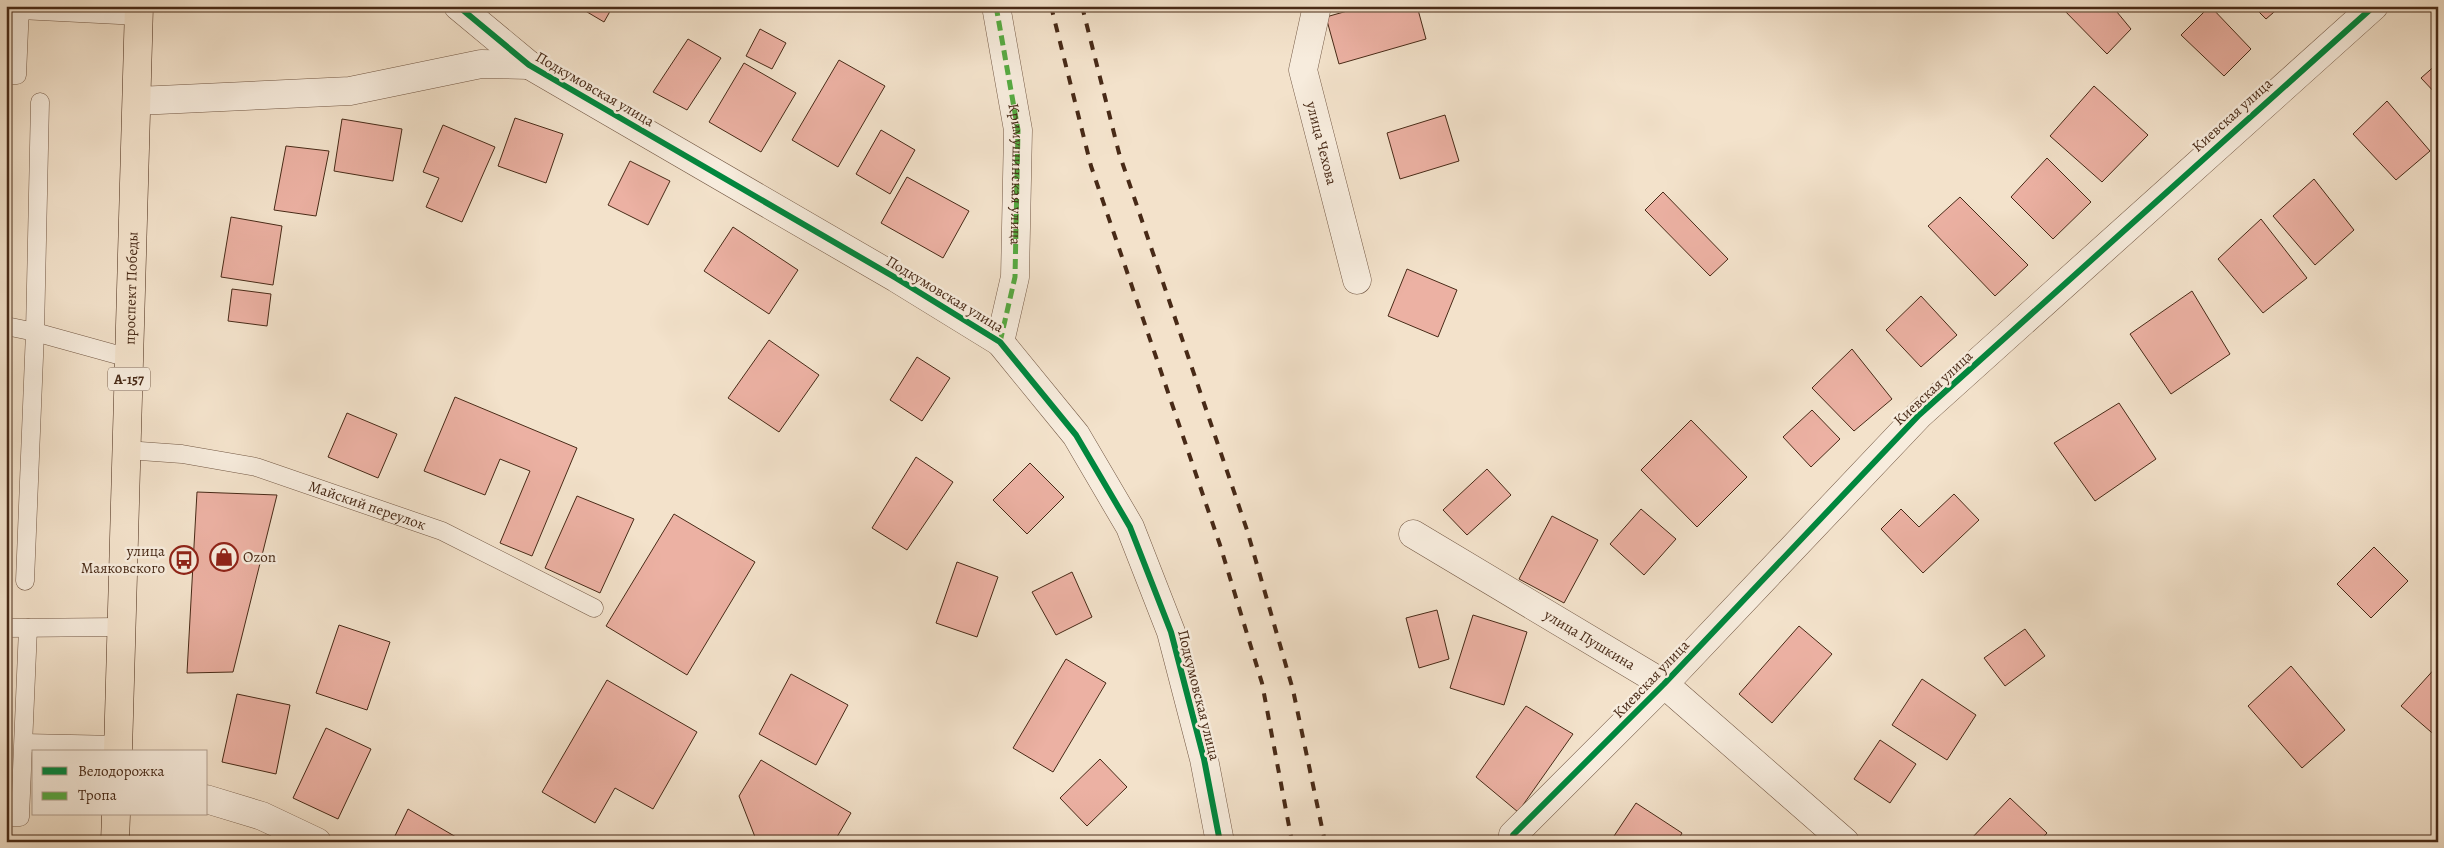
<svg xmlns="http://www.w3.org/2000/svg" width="2444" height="848" font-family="Alegreya,serif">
<rect width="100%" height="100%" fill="#f3e2cb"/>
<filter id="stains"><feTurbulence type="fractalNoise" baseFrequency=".004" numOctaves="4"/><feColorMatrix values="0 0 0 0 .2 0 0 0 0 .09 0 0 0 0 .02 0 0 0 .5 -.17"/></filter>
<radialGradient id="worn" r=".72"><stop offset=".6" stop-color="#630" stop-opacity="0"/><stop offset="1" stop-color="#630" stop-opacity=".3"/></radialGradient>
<path fill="#ecb1a3" stroke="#482a17" d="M577,6H613L604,22Z
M1365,6H1417L1426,39L1339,64L1326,17Z
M2060,6H2112L2131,29L2107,54Z
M2210,6L2251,49L2224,76L2181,35Z
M2253,6H2281L2266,19Z
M760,29L786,43L772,69L746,56Z
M688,39L721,58L687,110L653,92Z
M839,60L885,86L838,167L792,140Z
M744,63L796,93L761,152L709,122Z
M2438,63V96L2421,78Z
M2094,86L2148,135L2102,182L2050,136Z
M2387,101L2430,151L2396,180L2353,134Z
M1445,115L1459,161L1400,179L1387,133Z
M515,118L563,134L546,183L498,166Z
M342,119L402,129L393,181L334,171Z
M443,125L495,147L462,222L426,207L439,178L423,172Z
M881,130L915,150L890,194L856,174Z
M286,146L329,151L316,216L274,210Z
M2047,158L2091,202L2053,239L2011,197Z
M630,161L670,181L648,225L608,205Z
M907,177L969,211L943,258L881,223Z
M2314,179L2354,230L2315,265L2273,216Z
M1663,192L1728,259L1710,276L1645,210Z
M1960,197L2028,265L1995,296L1928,226Z
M231,217L282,226L273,285L221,277Z
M2261,219L2307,278L2263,313L2218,259Z
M733,227L798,270L769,314L704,271Z
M1407,269L1457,290L1438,337L1388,316Z
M232,289L271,294L267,326L228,321Z
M2192,291L2230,354L2171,394L2130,334Z
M1921,296L1957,335L1921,367L1886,330Z
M769,340L819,375L779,432L728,398Z
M1852,349L1892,399L1854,431L1812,388Z
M917,357L950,378L922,421L890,400Z
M455,397L577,448L532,556L500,543L530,471L500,459L485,495L424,471Z
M2119,403L2156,459L2095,501L2054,443Z
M1812,410L1840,439L1811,467L1783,437Z
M347,413L397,434L378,478L328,457Z
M1691,420L1747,477L1697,527L1641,470Z
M916,457L953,482L907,550L872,528Z
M1030,463L1064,497L1027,534L993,500Z
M1487,469L1511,495L1467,535L1443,510Z
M197,492L277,495L233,672L187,673Z
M1954,494L1979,520L1923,573L1881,529L1901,509L1919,527Z
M577,496L634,519L600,593L545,568Z
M1641,509L1676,539L1644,575L1610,544Z
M674,514L755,562L687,675L606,626Z
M1552,516L1598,540L1564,603L1519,579Z
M2374,547L2408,581L2371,618L2337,584Z
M957,562L998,577L977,637L936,623Z
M1072,572L1092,617L1056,635L1032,592Z
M1437,610L1449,659L1419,668L1406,618Z
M1473,615L1527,632L1504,705L1450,688Z
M339,625L390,642L367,710L316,693Z
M1799,626L1832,654L1772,723L1739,694Z
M2025,629L2045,656L2005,686L1984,658Z
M1066,659L1106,683L1053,772L1013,748Z
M2438,665V738L2401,706Z
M2291,666L2345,730L2302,768L2248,706Z
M791,674L848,705L816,765L759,734Z
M1922,679L1976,715L1947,760L1892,725Z
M607,680L697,732L653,809L615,788L595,823L542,792Z
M237,694L290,705L276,774L222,762Z
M1526,706L1573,734L1518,812L1476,777Z
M326,728L371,749L338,819L293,798Z
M1880,740L1916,764L1890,803L1854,779Z
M1100,759L1127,787L1087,826L1060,798Z
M761,760L851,813L834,842H757L739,796Z
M2010,798L2047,833L2039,842H1968Z
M1636,803L1682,833L1677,842H1610Z
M408,809L456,837L454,842H392Z"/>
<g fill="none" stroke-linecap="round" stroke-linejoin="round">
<defs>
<g id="service">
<path d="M20,10L139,16"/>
<path d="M6,75H17L20,6"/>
<path d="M40,102L35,332L129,358"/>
<path d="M6,326L35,332L25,581"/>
<path id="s1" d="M126,450L182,454L256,467L442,531L594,608"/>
<path d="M6,628L121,627"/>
<path d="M24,743L119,745"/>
<path d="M6,817H20L28,628"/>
</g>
<g id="minor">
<path d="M458,6L529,65L896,278L1000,342L1076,435L1130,527L1171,632L1204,759L1220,842"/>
<path id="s2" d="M996,6L1018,130L1015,277L1000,342"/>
<path id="s3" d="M1317,6L1303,70L1357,280"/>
<path d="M137,101L350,91L481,64L529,65"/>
<path id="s4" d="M1413,534L1664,684L1845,842"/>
<path d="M206,799L262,816L317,842"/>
<path d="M1514,842L1513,835L1664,684L1919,415L2374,6"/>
</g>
<g id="primary">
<path id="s5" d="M118,752L139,6"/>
<path d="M115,842L116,814"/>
</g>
</defs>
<use href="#service" stroke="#735844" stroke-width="19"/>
<use href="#minor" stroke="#735844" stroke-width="29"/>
<use href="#primary" stroke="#482a17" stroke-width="29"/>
<use href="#service" stroke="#f7ecdd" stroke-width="18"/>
<use href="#minor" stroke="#f7ecdd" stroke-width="28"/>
<use href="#primary" stroke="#f3e2cb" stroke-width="28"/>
<path stroke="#482a17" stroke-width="4" stroke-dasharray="9 9" stroke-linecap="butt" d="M1051,6L1091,166L1220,545L1262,683L1292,842
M1082,6L1119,153L1247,530L1293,690L1325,842"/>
<path stroke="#56ab42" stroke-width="5" stroke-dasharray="10 5" stroke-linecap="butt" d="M996,6L1018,130L1015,277L1000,342"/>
<defs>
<path id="cycleway" d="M458,6L529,65L896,278L1000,342L1076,435L1130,527L1171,632L1204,759L1220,842
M1514,842L1513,835L1664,684L1919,415L2374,6"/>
</defs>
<use href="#cycleway" stroke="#f7ecdd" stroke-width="9"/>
<use href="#cycleway" stroke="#00873e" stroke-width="6"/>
</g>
<defs>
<symbol id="shop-ring" viewBox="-11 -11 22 22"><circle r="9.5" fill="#f7ecdd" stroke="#8f2418" stroke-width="1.5"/><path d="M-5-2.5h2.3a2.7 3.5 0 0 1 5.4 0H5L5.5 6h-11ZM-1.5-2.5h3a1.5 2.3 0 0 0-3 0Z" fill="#8f2418"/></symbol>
<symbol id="bus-ring" viewBox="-11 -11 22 22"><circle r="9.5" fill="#f7ecdd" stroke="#8f2418" stroke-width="1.5"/><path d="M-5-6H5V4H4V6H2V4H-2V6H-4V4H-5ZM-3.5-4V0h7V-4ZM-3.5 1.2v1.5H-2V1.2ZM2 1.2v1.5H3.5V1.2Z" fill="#8f2418"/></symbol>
</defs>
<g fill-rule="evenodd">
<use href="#shop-ring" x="208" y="541" width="32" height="32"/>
<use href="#bus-ring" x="168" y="544" width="32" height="32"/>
</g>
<g text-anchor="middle" stroke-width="5" stroke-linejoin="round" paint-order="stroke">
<rect fill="#f7ecdd" stroke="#7c6452" stroke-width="1" x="108" y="367.5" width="42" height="23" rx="4"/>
<g font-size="14" font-weight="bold" fill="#482a17">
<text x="129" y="384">А-157</text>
</g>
<g font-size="15" fill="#482a17" stroke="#f7ecdd">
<text transform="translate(595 89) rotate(30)" y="5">Подкумовская улица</text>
<text transform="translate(2232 115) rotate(-42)" y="5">Киевская улица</text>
<text dy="5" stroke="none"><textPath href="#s3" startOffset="141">улица Чехова</textPath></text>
<text dy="5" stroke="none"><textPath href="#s2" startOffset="170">Кримушинская улица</textPath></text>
<text dy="5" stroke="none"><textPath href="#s5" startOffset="464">проспект Победы</textPath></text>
<text transform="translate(945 294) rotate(31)" y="5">Подкумовская улица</text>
<text transform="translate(1933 388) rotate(-43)" y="5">Киевская улица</text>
<text dy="5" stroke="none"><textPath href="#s1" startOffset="249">Майский переулок</textPath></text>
<text dy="5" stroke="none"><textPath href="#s4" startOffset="206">улица Пушкина</textPath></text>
<text transform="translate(1651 679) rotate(-46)" y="5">Киевская улица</text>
<text transform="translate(1199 695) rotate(76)" y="5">Подкумовская улица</text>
</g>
<g font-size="15" fill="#482a17" stroke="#f7ecdd" text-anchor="end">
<text x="165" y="556">улица<tspan x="165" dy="17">Маяковского</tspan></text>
<text x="243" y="562" text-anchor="start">Ozon</text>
</g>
</g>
<rect width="2444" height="848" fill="none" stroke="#f3e2cb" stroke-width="25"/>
<rect x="8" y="8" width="2429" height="833" fill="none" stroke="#482a17" stroke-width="2.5"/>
<rect x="12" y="12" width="2419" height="823" fill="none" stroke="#482a17"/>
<rect x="32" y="750" width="175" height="65" fill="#f7ecdd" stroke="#b19e8e"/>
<rect x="42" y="767" width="25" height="8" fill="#00873e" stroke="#b19e8e"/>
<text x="78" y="776" font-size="15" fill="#482a17">Велодорожка</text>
<rect x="42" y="792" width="25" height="8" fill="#56ab42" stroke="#b19e8e"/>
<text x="78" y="800" font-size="15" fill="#482a17">Тропа</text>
<rect width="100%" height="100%" filter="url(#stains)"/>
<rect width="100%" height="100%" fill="url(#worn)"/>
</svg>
